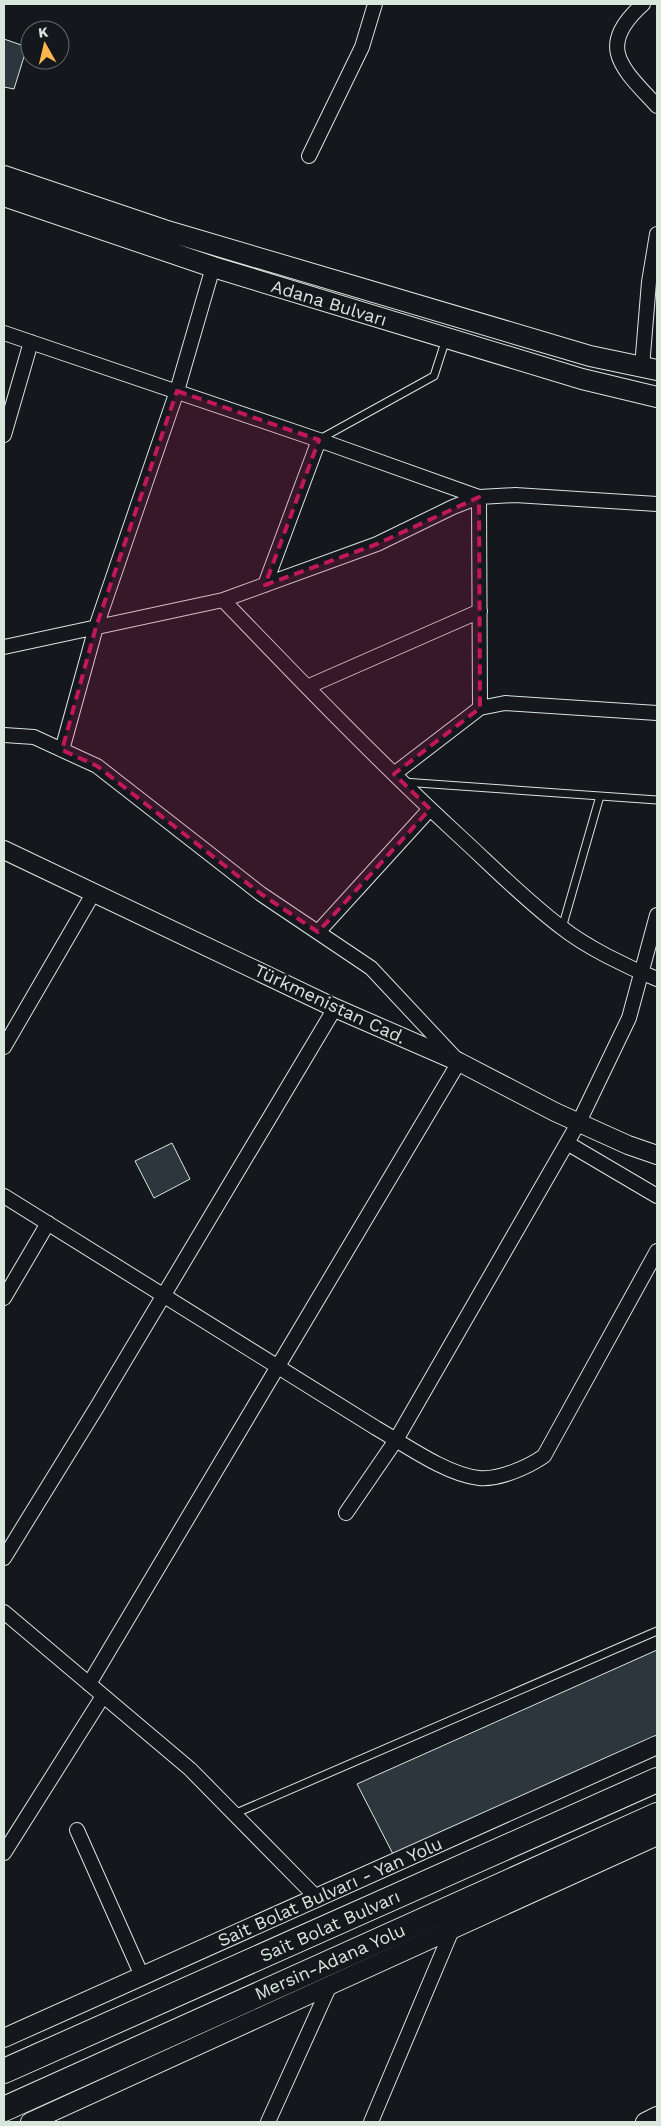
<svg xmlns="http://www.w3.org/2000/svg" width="661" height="2126" font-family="'Work Sans',sans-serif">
<rect width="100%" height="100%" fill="#14181c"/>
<path fill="#2c363c" stroke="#d8e6dc" d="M4,39L27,47L14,89L4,87Z
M172,1143L190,1179L154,1198L135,1161Z
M657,1650V1736L394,1856L357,1784Z"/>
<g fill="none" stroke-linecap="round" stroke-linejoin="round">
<defs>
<path id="service" d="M320,439L434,376L446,339
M403,782L657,800
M562,928L600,796
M234,1814L657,1631"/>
<path id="minor" d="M643,4C595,47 622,68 657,106
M309,156L362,47L375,4
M4,333L319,440L479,497L480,708
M642,367L649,282L657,234
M4,435L31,342
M265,585L319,440
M223,600C299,679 376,759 456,833C491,865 524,899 561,927C586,947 627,967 657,979
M4,647L223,600L377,544L453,507L479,497L515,495L657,504
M307,687L480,611
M4,735L34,737L97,766L261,894L371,968L459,1062L89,1684
M62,750L96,627L177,391L213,267
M394,774L480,708L505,703L657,713
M318,932L430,809
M4,1047L94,892
M567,1143L657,1196
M4,1196L376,1428C404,1444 447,1475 479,1478C499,1480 528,1467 544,1456L657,1251
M4,1298L48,1223
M346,1513L396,1440L579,1122L629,1018L657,915
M4,1558L97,1407L335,1008
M4,1612L190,1769L317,1898
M77,1830L142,1976
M4,1853L103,1696
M268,2122L330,1985
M371,2122L452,1930"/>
<path id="tertiary" d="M4,850L335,1008L459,1062L555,1112L628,1145L657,1155
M4,2038L657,1745
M30,2122L657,1836
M645,2122L657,2116"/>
<path id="secondary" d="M4,176L164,230L590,356L657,370
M4,196L213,267L582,379L657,397"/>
<path id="trunk" d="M4,2071L657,1780
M4,2109L657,1815"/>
</defs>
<use href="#service" stroke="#d8e6dc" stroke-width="9"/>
<use href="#minor" stroke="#d8e6dc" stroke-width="16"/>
<use href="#tertiary" stroke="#d8e6dc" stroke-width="20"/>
<use href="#secondary" stroke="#d8e6dc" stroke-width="22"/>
<use href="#trunk" stroke="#d8e6dc" stroke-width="26"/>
<use href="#service" stroke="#14181c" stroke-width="7"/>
<use href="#minor" stroke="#14181c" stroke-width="14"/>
<use href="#tertiary" stroke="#14181c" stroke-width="18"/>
<use href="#secondary" stroke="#14181c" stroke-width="20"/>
<use href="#trunk" stroke="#14181c" stroke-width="24"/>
</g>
<path fill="#c2185b" fill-opacity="0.2" stroke="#c2185b" stroke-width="4" stroke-dasharray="10 6" stroke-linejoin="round" d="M177,391L319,440L265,585L377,544L479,497L480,708L394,774L430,809L318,932L261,894L97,766L62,750L96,627Z"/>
<g text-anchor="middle" stroke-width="4" stroke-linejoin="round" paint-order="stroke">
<g font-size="18" fill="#d8e6dc" stroke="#14181c">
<text transform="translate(329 303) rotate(17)" y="6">Adana Bulvarı</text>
<text transform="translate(330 1004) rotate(25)" y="6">Türkmenistan Cad.</text>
<text transform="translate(330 1892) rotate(-24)" y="6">Sait Bolat Bulvarı - Yan Yolu</text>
<text transform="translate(330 1926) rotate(-24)" y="6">Sait Bolat Bulvarı</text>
<text transform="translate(330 1962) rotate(-24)" y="6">Mersin-Adana Yolu</text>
</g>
</g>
<rect width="661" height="2126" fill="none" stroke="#d8e6dc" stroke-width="10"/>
<g transform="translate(45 45) rotate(352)"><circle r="24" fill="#14181c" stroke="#626a69"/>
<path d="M0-4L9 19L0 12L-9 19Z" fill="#ffb74d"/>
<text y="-8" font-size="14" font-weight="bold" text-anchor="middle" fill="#d8e6dc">K</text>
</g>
</svg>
